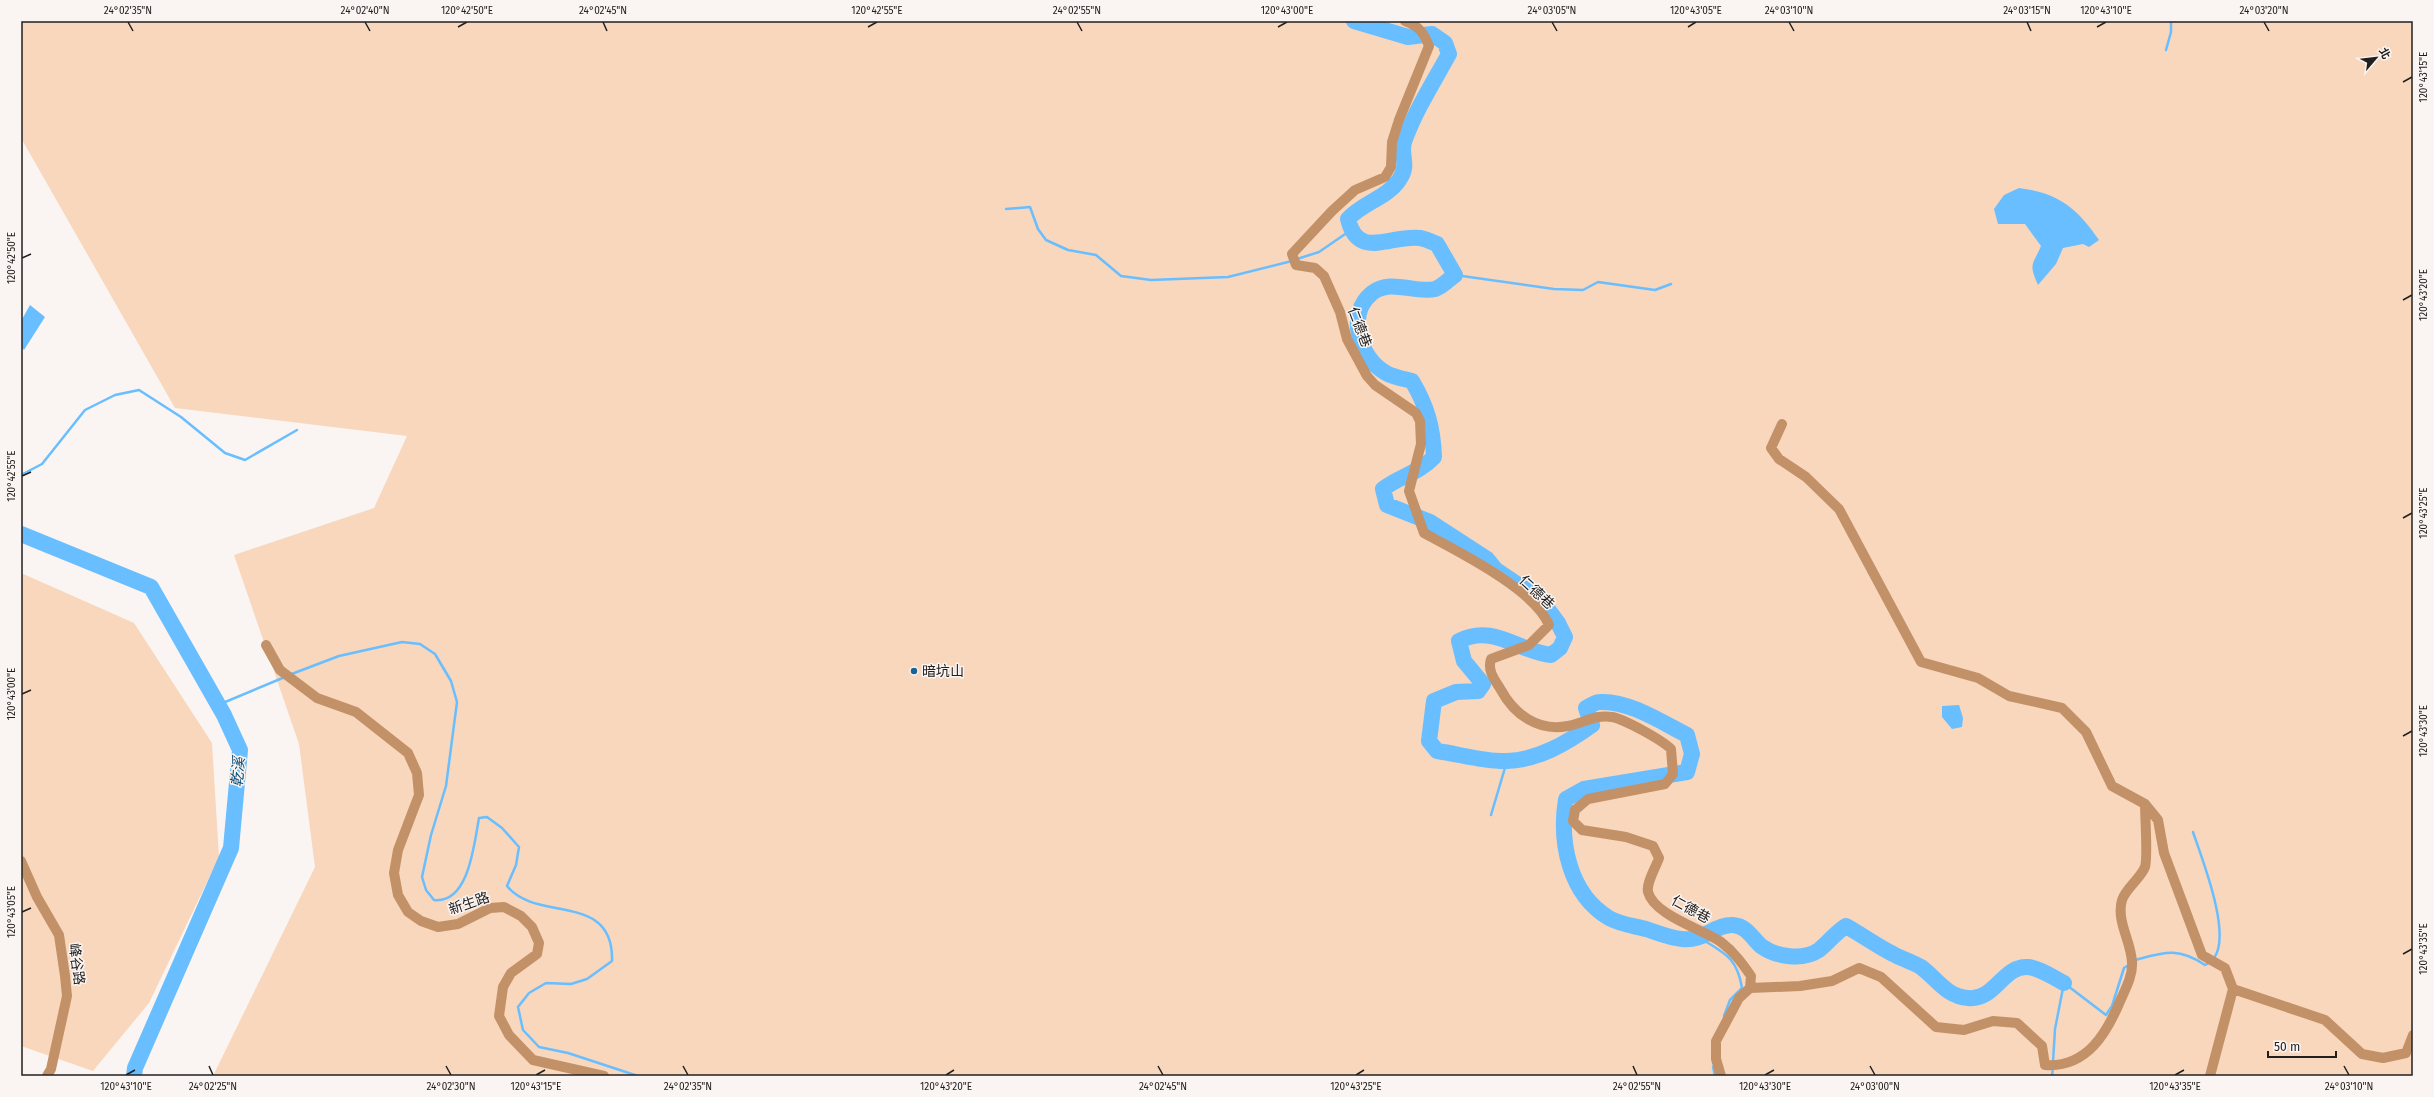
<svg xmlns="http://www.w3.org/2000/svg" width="2434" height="1097" font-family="'Fira Sans','Noto Sans TC',sans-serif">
<rect width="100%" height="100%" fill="#faf5f2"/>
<path fill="#f8d7bd" d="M21,21H2413V1076H213L315,867L299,744L234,555L374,508L407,436L175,408L21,138Z
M21,573L134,623L212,743L219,857L149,1003L93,1071L21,1046Z"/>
<path fill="#69beff" d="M2019,188C2059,193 2077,208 2099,240L2089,247L2083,244L2063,248L2056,264L2038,285C2028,263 2033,265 2041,246L2025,224H1998L1994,209L2004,195Z
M30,305L45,317L24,350L21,347V321Z
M1959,705L1963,718L1962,727L1952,729L1942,717V706Z"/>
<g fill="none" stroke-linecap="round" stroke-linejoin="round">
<path stroke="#69beff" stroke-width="2.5" d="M2166,50L2171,32V21
M1006,209L1030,207L1038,229L1046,240L1068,250L1096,255L1121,276L1151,280L1228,277L1292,261
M1297,259L1319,252L1351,230
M1455,275L1554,289L1583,290L1598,282L1655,290L1671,284
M21,475L42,464L85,410L115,395L139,390L181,417L225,453L245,460L297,430
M289,675L339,656L402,642L420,644L435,654L451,681L457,702L446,786L431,835L422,877L426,890L434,900C469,904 474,844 479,818L487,817L502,828L519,847L516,865L507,886C536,923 614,891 612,961L587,979L571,984L546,983L529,993L518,1007L523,1030L539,1047L568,1053L638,1076
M218,705L285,677
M1491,815L1507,761
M2193,832C2202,859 2232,934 2214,958
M1700,938C1724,953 1737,957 1742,988L1730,1000L1724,1016
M2135,960C2165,952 2178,947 2205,965L2209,963
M2064,983L2106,1015L2112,1006L2124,968L2130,964
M2053,1062L2055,1029L2064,983
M1713,1067L1715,1076
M2052,1076L2053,1067"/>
<path stroke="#69beff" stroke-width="16" d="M1354,21L1408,37L1432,34L1445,43L1449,54C1433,83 1415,111 1404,142C1400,156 1410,165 1399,180C1387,198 1362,203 1348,219C1358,261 1391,234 1420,238C1426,239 1432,242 1437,244L1455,275C1449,279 1442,287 1435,289C1415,294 1391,278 1372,293C1346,314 1359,358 1386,373C1393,377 1404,379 1412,381C1427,406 1433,428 1434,457C1419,473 1400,476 1383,489L1387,505L1430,522L1487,559L1496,570L1541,600L1558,623L1565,637L1560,648L1551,655C1519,652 1493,623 1459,641L1464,661L1483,684L1478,691L1456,692L1434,701L1429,741L1437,751C1459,754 1485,762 1507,761C1538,760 1567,743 1592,725L1586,708C1590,706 1595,702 1600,702C1628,700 1663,723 1687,735L1692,754L1687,772L1584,789L1566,799C1559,842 1569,894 1609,918C1619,924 1635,926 1646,929C1658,933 1670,938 1682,939C1703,942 1715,924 1733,925C1747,926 1752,938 1761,946C1776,957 1803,961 1819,950C1829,942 1835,933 1846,926C1862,935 1877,946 1893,954C1902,959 1913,962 1921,967C1937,979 1947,997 1968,998C1995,1001 2003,965 2028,967C2040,968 2054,978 2064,983
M21,534L151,587L224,715L240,750L231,848L135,1068L134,1076"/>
<path stroke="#c39167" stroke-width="10" d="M1405,21C1419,26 1424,33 1429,46L1399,120L1392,142L1391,167L1385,177L1355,190L1332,211L1292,254L1296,265L1315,268L1324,276L1340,312L1347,339L1367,376L1375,385L1416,413L1420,421L1421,444L1409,491L1424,533C1459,552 1534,589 1549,625L1529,645L1491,659C1487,671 1495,680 1501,690C1514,714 1538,732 1568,726C1584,723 1595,714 1612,717C1624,719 1662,740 1671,749L1673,774L1665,784L1588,799L1575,810L1573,821L1582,830L1626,837L1653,846L1659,858C1656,867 1646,883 1648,892C1654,915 1702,929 1721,942C1734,952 1742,963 1751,976L1750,988L1739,998L1716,1041V1059L1721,1076
M1782,424L1771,448L1779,459L1806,477L1839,509L1921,662L1978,678L2009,696L2062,708L2086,732L2112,786L2145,804L2158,820L2164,853L2202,955L2225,968L2233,989L2210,1076
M266,645L280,670L317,698L356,712L408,753L417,773L419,795L398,850L394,873L398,895L408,912L421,921L438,927L458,924L490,908L504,907L521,916L532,927L539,943L537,954L511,973L503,987L499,1016L509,1035L533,1060L604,1076
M21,861L37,897L59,935L65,976L67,996L51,1069L47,1076
M1750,988L1800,986L1832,981L1859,968L1881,977L1936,1027L1964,1030L1993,1021L2017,1023L2042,1046L2045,1065C2087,1068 2107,1033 2121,999C2126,988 2133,975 2132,962C2131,941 2116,921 2122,900C2126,888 2140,879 2145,867C2148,858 2145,816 2145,804
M2233,989L2325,1020L2362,1054L2383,1058L2406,1053L2413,1035"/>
</g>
<path fill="none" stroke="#22201f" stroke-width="1.5" d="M128,22L133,31M365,22L370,31M603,22L607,31M1077,22L1082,31M1552,22L1557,31M1789,22L1794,31M2027,22L2031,31M2264,22L2269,31M458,27L467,22M868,27L877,22M1278,27L1287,22M1688,27L1696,22M2097,27L2106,22M2403,82L2412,77M22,258L31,254M2403,300L2412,295M22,476L31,472M2403,518L2412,513M22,694L31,690M2403,736L2412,731M22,912L31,908M2403,954L2412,949M209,1066L213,1075M446,1066L451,1075M683,1066L688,1075M1158,1066L1163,1075M1633,1066L1637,1075M1870,1066L1875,1075M2344,1066L2349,1075M126,1075L135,1070M536,1075L545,1070M946,1075L954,1070M1356,1075L1364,1070M1765,1075L1774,1070M2175,1075L2184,1070"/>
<circle fill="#176396" stroke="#faf5f2" stroke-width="1.5" cx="914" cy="671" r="4"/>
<g text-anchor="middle" stroke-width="3" stroke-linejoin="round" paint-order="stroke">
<g font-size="14" fill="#22201f" stroke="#faf5f2">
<text transform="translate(1360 327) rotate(69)" y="5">仁德巷</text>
<text transform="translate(1537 592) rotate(43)" y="5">仁德巷</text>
<text transform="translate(469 903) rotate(-19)" y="5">新生路</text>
<text transform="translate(1691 909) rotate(29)" y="5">仁德巷</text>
<text transform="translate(77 964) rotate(82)" y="5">峰谷路</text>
</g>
<g font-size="14" fill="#22201f" stroke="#faf5f2" text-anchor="start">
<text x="922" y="676">暗坑山</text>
</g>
<g font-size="15" font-style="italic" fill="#0a4c76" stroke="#faf5f2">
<text transform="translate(238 772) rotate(-85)" y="5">乾溪</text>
</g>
</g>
<rect width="2434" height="1097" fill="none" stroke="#faf5f2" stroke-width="44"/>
<g transform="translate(2376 58) rotate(62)" stroke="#faf5f2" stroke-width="3" paint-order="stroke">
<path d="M0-3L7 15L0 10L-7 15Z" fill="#22201f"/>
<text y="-6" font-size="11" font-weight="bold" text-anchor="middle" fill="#22201f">北</text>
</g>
<path d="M2268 1051v6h68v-6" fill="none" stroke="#22201f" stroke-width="2"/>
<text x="2274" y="1051" font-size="12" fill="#22201f" stroke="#faf5f2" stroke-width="3" paint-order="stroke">50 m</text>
<rect x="22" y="22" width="2390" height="1053" fill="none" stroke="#22201f" stroke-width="1.5"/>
<g font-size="10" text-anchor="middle" fill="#22201f">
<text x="128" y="14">24°02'35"N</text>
<text x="365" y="14">24°02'40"N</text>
<text x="467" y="14">120°42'50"E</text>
<text x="603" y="14">24°02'45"N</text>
<text x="877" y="14">120°42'55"E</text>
<text x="1077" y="14">24°02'55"N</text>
<text x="1287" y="14">120°43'00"E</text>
<text x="1552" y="14">24°03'05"N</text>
<text x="1696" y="14">120°43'05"E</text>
<text x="1789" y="14">24°03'10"N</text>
<text x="2027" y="14">24°03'15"N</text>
<text x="2106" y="14">120°43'10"E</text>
<text x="2264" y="14">24°03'20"N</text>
<text transform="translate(2423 77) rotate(-90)" y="4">120°43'15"E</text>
<text transform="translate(11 258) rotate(-90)" y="4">120°42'50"E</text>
<text transform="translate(2423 295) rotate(-90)" y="4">120°43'20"E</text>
<text transform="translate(11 476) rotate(-90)" y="4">120°42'55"E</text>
<text transform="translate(2423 513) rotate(-90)" y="4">120°43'25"E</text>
<text transform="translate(11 694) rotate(-90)" y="4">120°43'00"E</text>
<text transform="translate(2423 731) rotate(-90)" y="4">120°43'30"E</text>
<text transform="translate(11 912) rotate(-90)" y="4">120°43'05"E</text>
<text transform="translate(2423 949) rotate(-90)" y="4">120°43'35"E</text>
<text x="126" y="1090">120°43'10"E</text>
<text x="213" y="1090">24°02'25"N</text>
<text x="451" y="1090">24°02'30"N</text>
<text x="536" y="1090">120°43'15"E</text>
<text x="688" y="1090">24°02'35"N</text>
<text x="946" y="1090">120°43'20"E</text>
<text x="1163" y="1090">24°02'45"N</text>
<text x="1356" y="1090">120°43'25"E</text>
<text x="1637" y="1090">24°02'55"N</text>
<text x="1765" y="1090">120°43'30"E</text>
<text x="1875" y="1090">24°03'00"N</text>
<text x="2175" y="1090">120°43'35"E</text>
<text x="2349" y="1090">24°03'10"N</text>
</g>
</svg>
